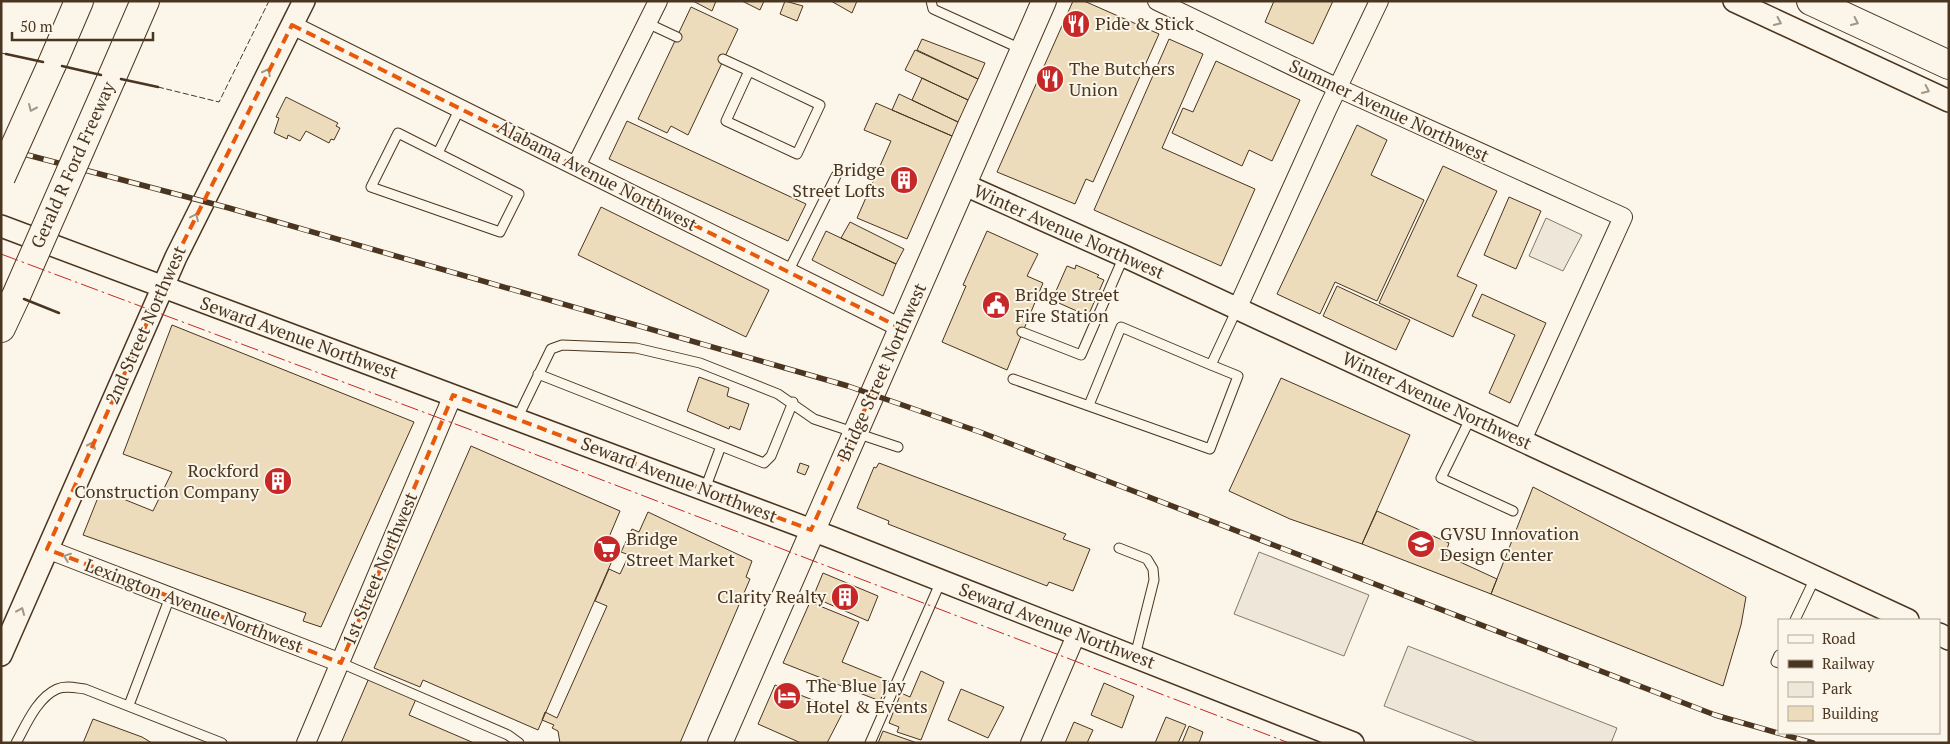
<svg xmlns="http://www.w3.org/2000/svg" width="1950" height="744" font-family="'PT Serif',serif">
<rect width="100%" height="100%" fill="#fbf6e9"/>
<path fill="#ede6d9" stroke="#887966" d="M1546,218L1582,235L1563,271L1529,256Z
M1259,552L1369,595L1344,656L1234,614Z
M1408,646L1617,728L1611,743H1479L1384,706Z"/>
<path fill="#ecdcbc" stroke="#4a3520" d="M693,1H716L712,11Z
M742,1H764L760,10Z
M785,1L803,6L797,21L780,14Z
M831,1H857L852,13Z
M1073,1H1084L1159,34L1093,182L1086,179L1075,204L997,172Z
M1274,1H1333L1313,44L1265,22Z
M691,7L738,29L688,135L671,126L667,133L638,119Z
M922,39L985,63L978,79L917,50Z
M1169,39L1203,54L1162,148L1255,189L1221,266L1094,210Z
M915,50L978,79L968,100L905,70Z
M1216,61L1300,100L1272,161L1249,150L1242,166L1172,133L1183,108L1193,112Z
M922,78L968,100L958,122L912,100Z
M899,94L958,122L952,136L892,110Z
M286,97L338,123L336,126L340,128L334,140L331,139L329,143L306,131L300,141L288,135L287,139L274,133L279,118L276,117Z
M876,103L952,136L907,239L857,218L891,141L864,130Z
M627,121L806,204L788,241L609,159Z
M1357,125L1387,140L1371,175L1424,200L1377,301L1335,282L1320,314L1277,294Z
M1443,166L1497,191L1457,276L1477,285L1453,337L1379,303Z
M1509,197L1541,211L1516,269L1484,255Z
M601,207L769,290L746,337L578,255Z
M850,222L904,249L896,264L841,238Z
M826,231L896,264L883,296L812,260Z
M987,231L1038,254L1027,276L1043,283L1007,370L942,342L966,286L963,285Z
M1076,265L1099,275L1097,277L1104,280L1088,316L1052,300L1067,266L1075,269Z
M1337,286L1410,320L1396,350L1323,316Z
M1482,294L1546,323L1510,403L1489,393L1515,335L1472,316Z
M172,325L414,422L321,627L303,621L306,613L83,535L101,490L153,511L172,472L123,454Z
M699,377L729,388L727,396L749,404L740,430L730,426L729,429L687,411Z
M1281,378L1410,435L1362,544L1290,519L1229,491Z
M471,446L620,511L604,549L615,554L538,730L423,680L420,687L374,668Z
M800,463L809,466L805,475L797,472Z
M879,463L1066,534L1063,539L1090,549L1073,591L1049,582L1047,586L888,524L889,521L857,508L874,467L876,468Z
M1533,487L1746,597L1741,625L1723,686L1491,594Z
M1377,511L1449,543L1445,555L1497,579L1491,594L1362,544Z
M648,512L752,561L746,577L750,579L680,743H560L558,731L552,728L554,725L542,720L545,712L557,718L607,606L595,601L609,569L620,574L629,555L621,552L632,529L639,532Z
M823,573L878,596L868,621L813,597Z
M810,602L859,622L842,662L889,681L880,701L783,663Z
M921,671L944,682L921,740L897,732L899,727L889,723L901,693L910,697Z
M369,678L416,699L409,715L474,743H341Z
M1104,683L1134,696L1122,728L1091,715Z
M775,685L843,712L827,743H801L758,724Z
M961,689L1004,707L988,738L948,720Z
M1166,717L1186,725L1178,743H1155Z
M93,719L142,737L152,743H83Z
M1074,722L1093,730L1087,743H1065Z
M1189,726L1203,732L1199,743H1182Z
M883,731L917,743H878Z"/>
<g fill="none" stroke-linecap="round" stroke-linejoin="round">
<defs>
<path id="service" d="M931,1L933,9L1021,49
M647,23L677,37
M723,59L749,71
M749,71L820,105L797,154L726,121Z
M398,133L519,194L500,232L371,187Z
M438,153L460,108
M788,272L836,176
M1022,332L1081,355L1124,256
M538,374L764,463L771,456L793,402
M1013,379L1210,449L1238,376L1211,365L1237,309
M1089,405L1121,327L1211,365
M1471,417L1441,478L1513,511
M517,419L551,349L562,345L636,348L700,363L778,394L814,419L898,447
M705,489L721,446
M1119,548L1147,559L1153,569L1154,580L1135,656
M1795,620L1815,578
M1779,655L1776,662L1779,663
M341,663L508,735L519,743
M129,705L170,597
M16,743C26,725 37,698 57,689C66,685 76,688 85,689L222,743
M870,743L941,581"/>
<path id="minor" d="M1157,1L1338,88L1623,217L1522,440
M292,25L901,328
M576,166L658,1
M1237,309L1327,110L1379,1
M47,549L341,663
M306,743L453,395
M1030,743L1077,633"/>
<path id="tertiary" d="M1734,1L1949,101
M965,185L1124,256L1908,620
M1,226L833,538L1353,743
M1939,634L1949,639
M1,655L176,257L304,1"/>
<path id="secondary" d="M720,743L1044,1"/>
<path id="motorway" d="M1811,1L1949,65
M52,64L79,1
M112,77L145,1
M1,328L16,296"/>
</defs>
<use href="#service" stroke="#4a3520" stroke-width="11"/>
<use href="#minor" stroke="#4a3520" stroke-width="20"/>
<use href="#tertiary" stroke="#4a3520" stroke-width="24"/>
<use href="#secondary" stroke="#4a3520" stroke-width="26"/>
<use href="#motorway" stroke="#4a3520" stroke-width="30"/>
<use href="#service" stroke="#fbf6e9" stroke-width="9"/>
<use href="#minor" stroke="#fbf6e9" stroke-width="18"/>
<use href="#tertiary" stroke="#fbf6e9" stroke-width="21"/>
<use href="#secondary" stroke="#fbf6e9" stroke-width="24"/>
<use href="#motorway" stroke="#fbf6e9" stroke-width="28"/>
<defs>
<path id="rail" d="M1,148L229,208L848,386L980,432L1715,715L1813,743"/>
</defs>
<use href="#rail" stroke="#4a3520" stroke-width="5.5"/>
<use href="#rail" stroke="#fbf6e9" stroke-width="4" stroke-dasharray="11" stroke-linecap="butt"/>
<defs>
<path id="motorway-bridge" d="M1,177L52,64
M16,296L112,77"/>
</defs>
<use href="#motorway-bridge" stroke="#4a3520" stroke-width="30" stroke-linecap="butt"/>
<use href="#motorway-bridge" stroke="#fbf6e9" stroke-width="28"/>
<path stroke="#4a3520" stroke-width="1" stroke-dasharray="6 2.5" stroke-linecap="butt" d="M1,53L6,54
M158,87L219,102L269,1"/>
<path stroke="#4a3520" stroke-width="2.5" d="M6,54L43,62
M62,66L101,75
M121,79L158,87
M24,299L59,313"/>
<path stroke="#c62828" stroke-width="1" stroke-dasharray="18 4 2.5 4" stroke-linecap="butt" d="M1,254L482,434L1289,743"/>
</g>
<defs><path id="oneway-chevron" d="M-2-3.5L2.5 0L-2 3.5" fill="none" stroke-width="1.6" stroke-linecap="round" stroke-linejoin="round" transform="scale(1.25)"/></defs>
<g stroke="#a29684">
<use href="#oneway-chevron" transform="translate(1778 22) rotate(25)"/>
<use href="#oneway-chevron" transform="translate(1855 22) rotate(25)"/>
<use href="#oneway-chevron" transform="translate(267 72) rotate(-63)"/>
<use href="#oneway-chevron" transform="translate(1926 90) rotate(25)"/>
<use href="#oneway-chevron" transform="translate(32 108) rotate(114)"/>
<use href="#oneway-chevron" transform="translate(195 217) rotate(-65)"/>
<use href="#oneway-chevron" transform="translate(92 445) rotate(-66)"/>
<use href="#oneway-chevron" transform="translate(67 557) rotate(-159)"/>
<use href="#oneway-chevron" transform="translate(21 611) rotate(-67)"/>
</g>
<path fill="none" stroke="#e8590c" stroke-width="4" stroke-dasharray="10 6" stroke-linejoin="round" d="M292,25L901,328L811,530L453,395L341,663L47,549L176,257Z"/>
<defs>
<symbol id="restaurant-disc" viewBox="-11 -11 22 22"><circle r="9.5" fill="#c62828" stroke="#fbf6e9"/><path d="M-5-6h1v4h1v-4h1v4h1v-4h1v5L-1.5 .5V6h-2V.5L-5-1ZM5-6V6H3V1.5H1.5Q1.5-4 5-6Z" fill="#fff"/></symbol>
<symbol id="building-disc" viewBox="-11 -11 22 22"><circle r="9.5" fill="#c62828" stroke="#fbf6e9"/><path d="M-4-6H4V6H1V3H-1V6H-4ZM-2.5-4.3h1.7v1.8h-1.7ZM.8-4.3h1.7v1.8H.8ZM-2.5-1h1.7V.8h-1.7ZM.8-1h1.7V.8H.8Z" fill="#fff"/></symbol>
<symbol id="civic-disc" viewBox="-11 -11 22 22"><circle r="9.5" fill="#c62828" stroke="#fbf6e9"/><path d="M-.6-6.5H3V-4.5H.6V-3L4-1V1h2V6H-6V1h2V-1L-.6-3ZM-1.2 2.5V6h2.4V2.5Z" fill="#fff"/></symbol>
<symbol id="university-disc" viewBox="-11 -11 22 22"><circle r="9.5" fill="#c62828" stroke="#fbf6e9"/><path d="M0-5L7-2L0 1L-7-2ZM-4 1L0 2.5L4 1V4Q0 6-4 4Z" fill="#fff"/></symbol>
<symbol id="supermarket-disc" viewBox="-11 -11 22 22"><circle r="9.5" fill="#c62828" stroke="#fbf6e9"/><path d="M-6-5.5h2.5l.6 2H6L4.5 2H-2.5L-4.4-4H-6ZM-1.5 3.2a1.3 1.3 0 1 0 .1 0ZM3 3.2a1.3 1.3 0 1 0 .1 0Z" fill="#fff"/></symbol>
<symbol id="hotel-disc" viewBox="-11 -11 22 22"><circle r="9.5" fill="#c62828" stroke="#fbf6e9"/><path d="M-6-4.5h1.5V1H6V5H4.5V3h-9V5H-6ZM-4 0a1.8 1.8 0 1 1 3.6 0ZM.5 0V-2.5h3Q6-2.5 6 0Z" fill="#fff"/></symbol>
</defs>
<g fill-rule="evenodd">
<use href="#restaurant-disc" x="1060" y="8" width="32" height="32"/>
<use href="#restaurant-disc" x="1034" y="63" width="32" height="32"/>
<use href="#building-disc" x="888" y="164" width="32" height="32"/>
<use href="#civic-disc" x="980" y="289" width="32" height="32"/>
<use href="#building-disc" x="262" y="465" width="32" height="32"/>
<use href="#university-disc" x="1405" y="528" width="32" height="32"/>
<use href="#supermarket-disc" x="591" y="533" width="32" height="32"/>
<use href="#building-disc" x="829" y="581" width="32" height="32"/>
<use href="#hotel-disc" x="771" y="680" width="32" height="32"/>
</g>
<g text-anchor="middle" stroke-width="4" stroke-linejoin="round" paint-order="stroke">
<g font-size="18" fill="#4a3520" stroke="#fbf6e9" text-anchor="start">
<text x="1095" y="30">Pide &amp; Stick</text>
<text x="1069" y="75">The Butchers<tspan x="1069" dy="21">Union</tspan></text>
<text x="885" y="176" text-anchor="end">Bridge<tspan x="885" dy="21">Street Lofts</tspan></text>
<text x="1015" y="301">Bridge Street<tspan x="1015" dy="21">Fire Station</tspan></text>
<text x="259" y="477" text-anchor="end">Rockford<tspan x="259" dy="21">Construction Company</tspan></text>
<text x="1440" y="540">GVSU Innovation<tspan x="1440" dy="21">Design Center</tspan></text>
<text x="626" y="545">Bridge<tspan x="626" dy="21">Street Market</tspan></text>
<text x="826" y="603" text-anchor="end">Clarity Realty</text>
<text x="806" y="692">The Blue Jay<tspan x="806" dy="21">Hotel &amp; Events</tspan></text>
</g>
<g font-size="18" fill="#4a3520" stroke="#fbf6e9">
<text transform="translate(1389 111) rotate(25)" y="6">Summer Avenue Northwest</text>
<text transform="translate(73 165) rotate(-66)" y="6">Gerald R Ford Freeway</text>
<text transform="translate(597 176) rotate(27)" y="6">Alabama Avenue Northwest</text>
<text transform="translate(1069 232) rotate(24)" y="6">Winter Avenue Northwest</text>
<text transform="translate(146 325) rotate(-66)" y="6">2nd Street Northwest</text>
<text transform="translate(299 338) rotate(20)" y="6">Seward Avenue Northwest</text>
<text transform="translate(882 372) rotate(-66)" y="6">Bridge Street Northwest</text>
<text transform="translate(1437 401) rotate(25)" y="6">Winter Avenue Northwest</text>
<text transform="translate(679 480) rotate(21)" y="6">Seward Avenue Northwest</text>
<text transform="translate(380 569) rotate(-67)" y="6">1st Street Northwest</text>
<text transform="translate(194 606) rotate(21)" y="6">Lexington Avenue Northwest</text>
<text transform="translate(1057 626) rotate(21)" y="6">Seward Avenue Northwest</text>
</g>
</g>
<rect width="1950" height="744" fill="none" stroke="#4a3520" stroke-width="5"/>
<rect x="1778" y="619" width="162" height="115" fill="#fbf6e9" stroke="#b4a999"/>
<rect x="1788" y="635" width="25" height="8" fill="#fbf6e9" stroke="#b4a999"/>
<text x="1822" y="644" font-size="15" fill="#4a3520">Road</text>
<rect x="1788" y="660" width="25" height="8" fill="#4a3520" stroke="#b4a999"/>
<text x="1822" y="669" font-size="15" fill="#4a3520">Railway</text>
<rect x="1788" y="682" width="25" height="15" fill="#ede6d9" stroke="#b4a999"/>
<text x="1822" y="694" font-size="15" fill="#4a3520">Park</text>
<rect x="1788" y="706" width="25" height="15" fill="#ecdcbc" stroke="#b4a999"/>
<text x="1822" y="719" font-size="15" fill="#4a3520">Building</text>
<path d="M12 32v8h141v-8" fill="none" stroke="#4a3520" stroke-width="2.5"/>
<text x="20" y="32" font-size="15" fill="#4a3520" stroke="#fbf6e9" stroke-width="4" paint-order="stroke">50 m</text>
</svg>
